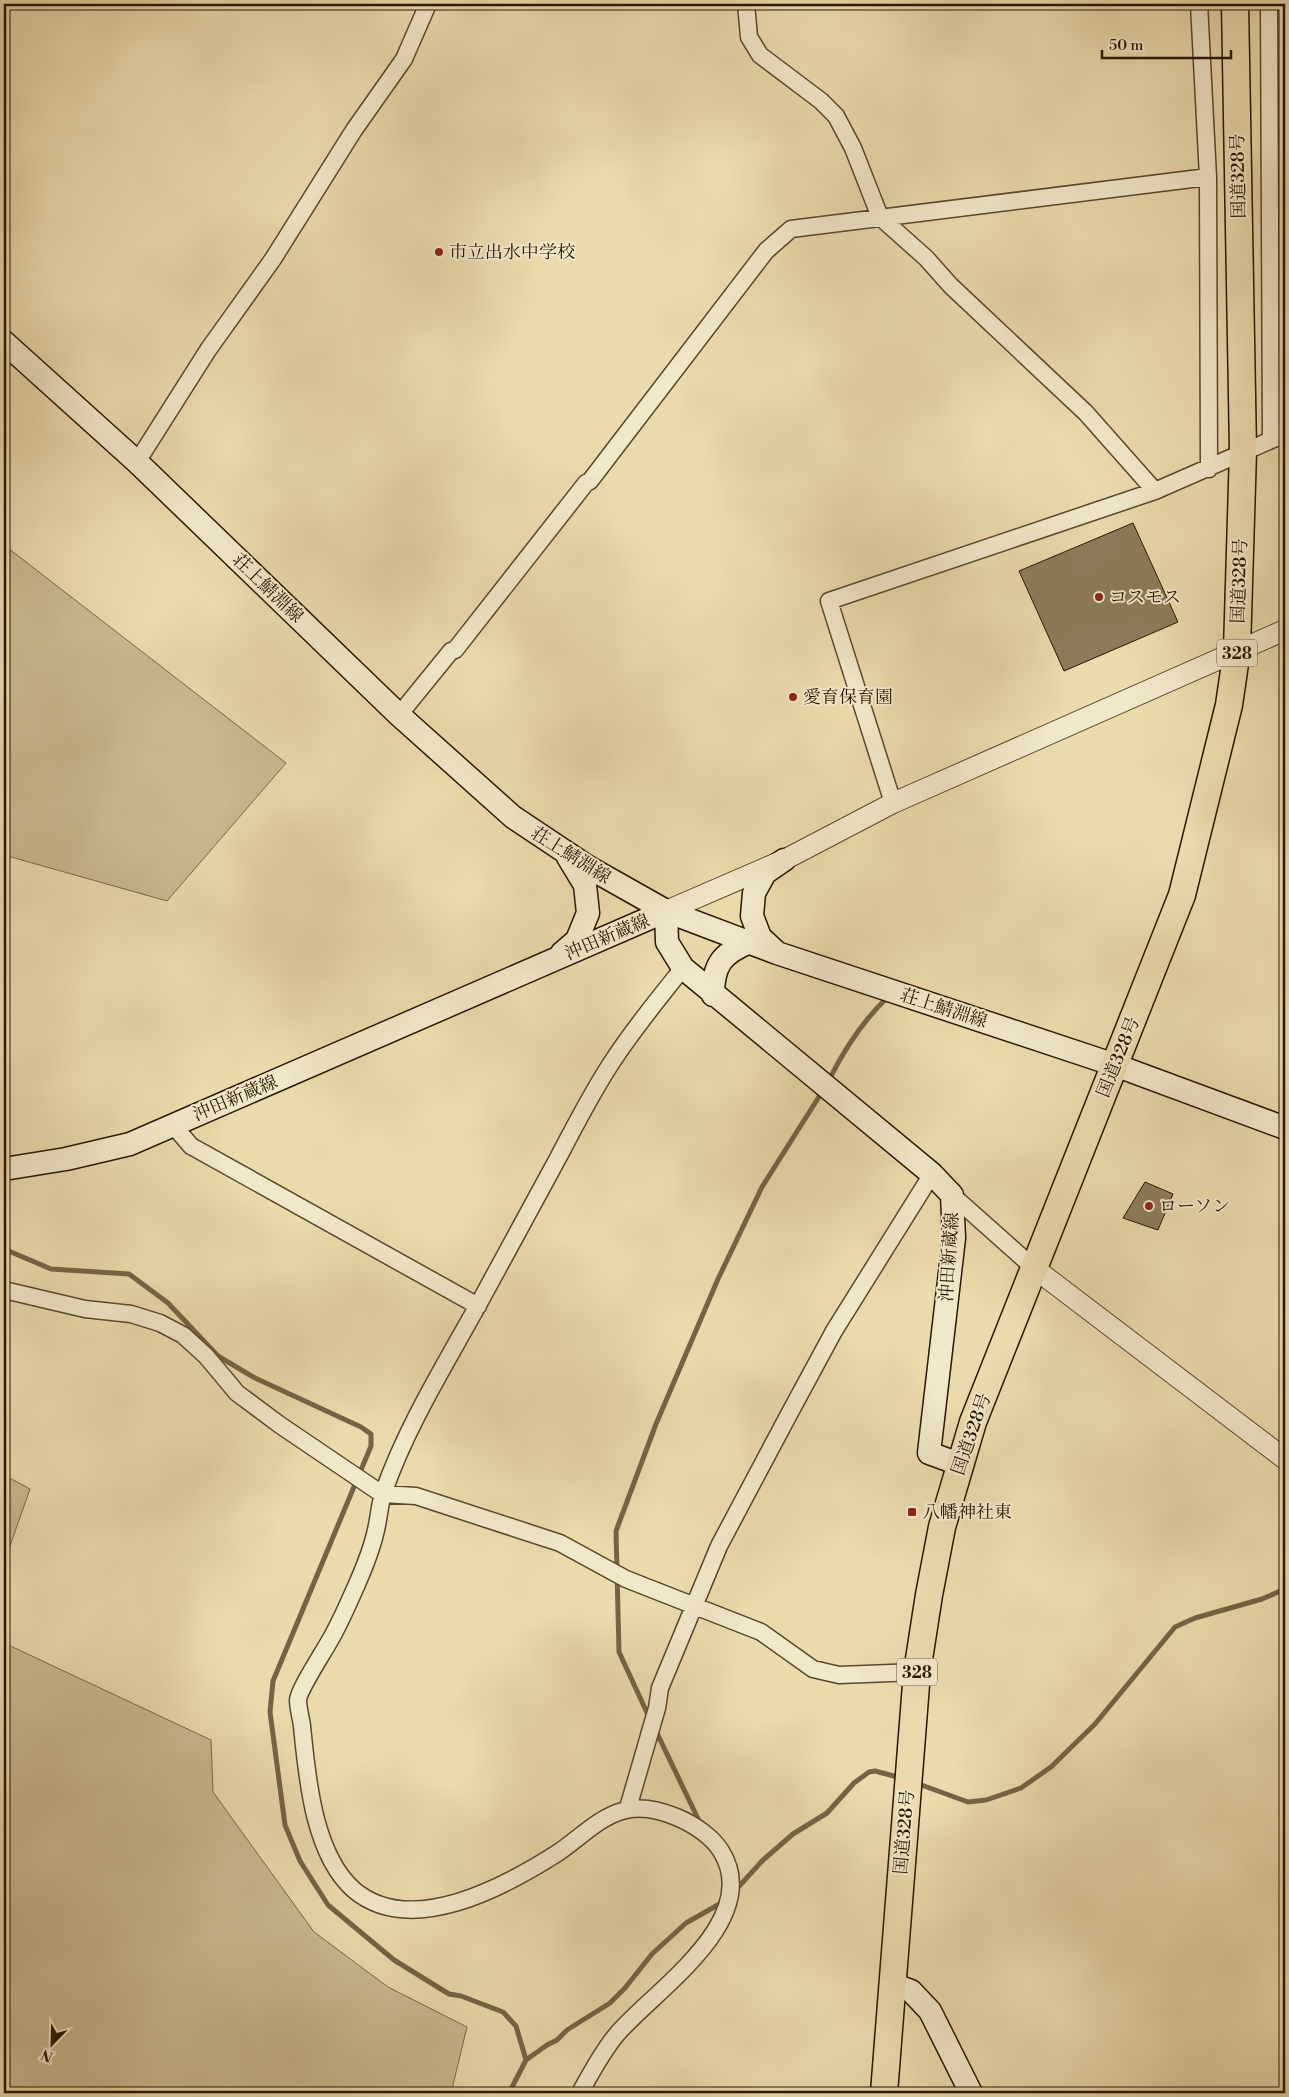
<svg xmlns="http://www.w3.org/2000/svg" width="1289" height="2097" font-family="'Libre Bodoni','Noto Serif JP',serif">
<rect width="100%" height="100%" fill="#eadaac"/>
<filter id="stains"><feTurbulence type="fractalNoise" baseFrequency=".004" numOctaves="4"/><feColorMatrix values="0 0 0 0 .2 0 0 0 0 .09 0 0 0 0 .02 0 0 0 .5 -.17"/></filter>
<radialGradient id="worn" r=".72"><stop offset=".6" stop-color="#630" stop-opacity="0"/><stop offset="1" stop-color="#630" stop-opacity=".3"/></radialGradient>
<path fill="#c9b98f" stroke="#786848" d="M4,545L286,763L167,901L4,855Z
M4,1475L30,1489L4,1563Z
M4,1643L211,1740L213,1792L314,1932L388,1987L467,2027L451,2093H4Z"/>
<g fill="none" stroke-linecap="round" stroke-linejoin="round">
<path stroke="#746445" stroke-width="5" d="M829,1080C844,1050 864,1019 889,996
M4,1249L51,1269L129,1274L168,1303L218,1356L255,1378L361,1427L371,1434V1446L273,1681L270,1712L285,1825L300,1861L328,1905L394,1960L449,1994L461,1996L503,2012L516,2026L526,2060
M649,1717L619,1652L616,1531L656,1424L718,1279L762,1187L822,1092
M655,1729L701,1825
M916,1783L968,1802L986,1800L1021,1788L1051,1767L1095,1724L1175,1627L1195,1618L1262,1599L1285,1589
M733,1893L763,1860L793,1834L827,1813L854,1783L869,1772L875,1771L901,1778
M509,2093L526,2060L547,2045L557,2040L567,2030L610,2003L625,1988L652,1954L686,1923L723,1902"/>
</g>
<path fill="#8c7c5a" stroke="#271702" d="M1133,523L1178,622L1064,671L1019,571Z
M1145,1182L1173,1194L1158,1230L1123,1218Z"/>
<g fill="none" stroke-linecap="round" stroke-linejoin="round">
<defs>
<path id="minor" d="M746,4L749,37L760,55L821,101L836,116L853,148L880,217L926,258L951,286L1086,413L1155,491
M1199,4L1208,177L1209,469
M1269,4L1271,440
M137,462L208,350L273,259L354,130L404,59L428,4
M399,715L451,651L455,650L586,483L590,481L766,251L791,229L1208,177
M893,803L829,601L1155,491L1285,434
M173,1125L191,1146L478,1306
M952,1195L1034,1268
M4,1290L85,1309L131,1314L160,1323L183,1335L206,1356L237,1393L280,1425L382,1494L416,1496L560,1543L626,1579L761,1632L813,1669L839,1675L917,1672
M628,1808L657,1708L660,1688L719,1546L787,1418L834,1331L932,1174
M580,2093C591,2073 602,2052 617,2034C655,1990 764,1920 721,1851C704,1824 653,1801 622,1811C596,1819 578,1840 556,1854C504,1887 411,1938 354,1890C313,1854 307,1776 302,1726C301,1718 298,1708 298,1700C299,1688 328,1646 335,1631C343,1616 350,1600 357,1584C364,1568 371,1551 375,1534C379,1520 379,1505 384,1491C408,1423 448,1360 483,1296C508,1250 533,1204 558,1158C576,1124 593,1090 614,1059C635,1027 659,998 683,968"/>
<path id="tertiary" d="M666,911L784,860L893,803L1285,630
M1034,1268L1285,1459"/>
<path id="secondary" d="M4,342L137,462L399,715L513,817L588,867L666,911L777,953L1115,1065L1285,1128
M775,951L760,937L752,916L754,893L765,873L784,860
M562,953L577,940L588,913L585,885L568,857
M713,995C713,965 722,953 750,942
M4,1169L66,1159L130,1144L666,911L667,942L683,968L932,1174L952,1195L954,1238L929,1453L959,1464
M892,1984L911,1991L930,2011L971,2093"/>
<path id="trunk" d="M884,2093L917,1672L929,1595L942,1527L973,1422L1182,895L1229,705L1237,650L1243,451L1235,4"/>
</defs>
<use href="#minor" stroke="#58482c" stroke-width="19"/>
<use href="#tertiary" stroke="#58482c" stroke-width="22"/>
<use href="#secondary" stroke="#271702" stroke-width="25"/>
<use href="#trunk" stroke="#271702" stroke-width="29"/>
<use href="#minor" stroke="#f1e7c9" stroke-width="16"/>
<use href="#tertiary" stroke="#f1e7c9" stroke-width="20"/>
<use href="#secondary" stroke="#f1e7c9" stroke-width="22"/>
<use href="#trunk" stroke="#eadaac" stroke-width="26"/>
</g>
<g fill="#8f2418" stroke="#f1e7c9" stroke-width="2">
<circle cx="439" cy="252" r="5"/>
<circle cx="1099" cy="597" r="5"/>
<circle cx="793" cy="697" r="5"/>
<circle cx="1149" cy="1206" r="5"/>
<rect x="907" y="1507" width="10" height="10" rx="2.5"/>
</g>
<g text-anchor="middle" stroke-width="4" stroke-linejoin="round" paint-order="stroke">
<g fill="#f1e7c9" stroke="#64553e" stroke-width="1">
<rect x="1217" y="639.5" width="40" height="27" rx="4"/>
<rect x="897" y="1658.5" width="40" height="27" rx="4"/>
</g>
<g font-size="16" font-weight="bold" fill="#271702">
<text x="1237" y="659">328</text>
<text x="917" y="1678">328</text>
</g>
<g font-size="18" fill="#271702" stroke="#f1e7c9">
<text transform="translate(1238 176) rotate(-91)" y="6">国道328号</text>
<text transform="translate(1239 581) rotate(-88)" y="6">国道328号</text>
<text transform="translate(268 588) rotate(44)" y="6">荘上鯖淵線</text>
<text transform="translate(571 855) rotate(32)" y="6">荘上鯖淵線</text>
<text transform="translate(607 937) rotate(-23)" y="6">沖田新蔵線</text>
<text transform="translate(944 1008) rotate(18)" y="6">荘上鯖淵線</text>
<text transform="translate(1118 1057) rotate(-68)" y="6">国道328号</text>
<text transform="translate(235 1098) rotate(-23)" y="6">沖田新蔵線</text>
<text transform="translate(949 1257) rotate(-86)" y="6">沖田新蔵線</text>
<text transform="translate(971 1434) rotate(-71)" y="6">国道328号</text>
<text transform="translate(904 1832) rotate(-85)" y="6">国道328号</text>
</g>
<g font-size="18" fill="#271702" stroke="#f1e7c9" text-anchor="start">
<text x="449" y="258">市立出水中学校</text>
<text x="1109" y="603">コスモス</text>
<text x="803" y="703">愛育保育園</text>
<text x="1159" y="1212">ローソン</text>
<text x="922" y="1518">八幡神社東</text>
</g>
</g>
<rect width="1289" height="2097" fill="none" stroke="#eadaac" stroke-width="20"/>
<rect x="5" y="5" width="1279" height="2087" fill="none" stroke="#271702" stroke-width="2.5"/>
<rect x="10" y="10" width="1269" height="2077" fill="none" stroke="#271702"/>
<g transform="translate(52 2044) rotate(203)" stroke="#f1e7c9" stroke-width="4" paint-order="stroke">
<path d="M0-4L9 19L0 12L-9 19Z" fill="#271702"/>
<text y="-8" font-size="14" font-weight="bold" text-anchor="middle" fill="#271702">N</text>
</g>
<path d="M1102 50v8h129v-8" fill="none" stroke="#271702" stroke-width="2.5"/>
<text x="1109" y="50" font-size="15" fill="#271702" stroke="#f1e7c9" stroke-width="4" paint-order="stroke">50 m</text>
<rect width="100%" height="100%" filter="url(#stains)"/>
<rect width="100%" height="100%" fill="url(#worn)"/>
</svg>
